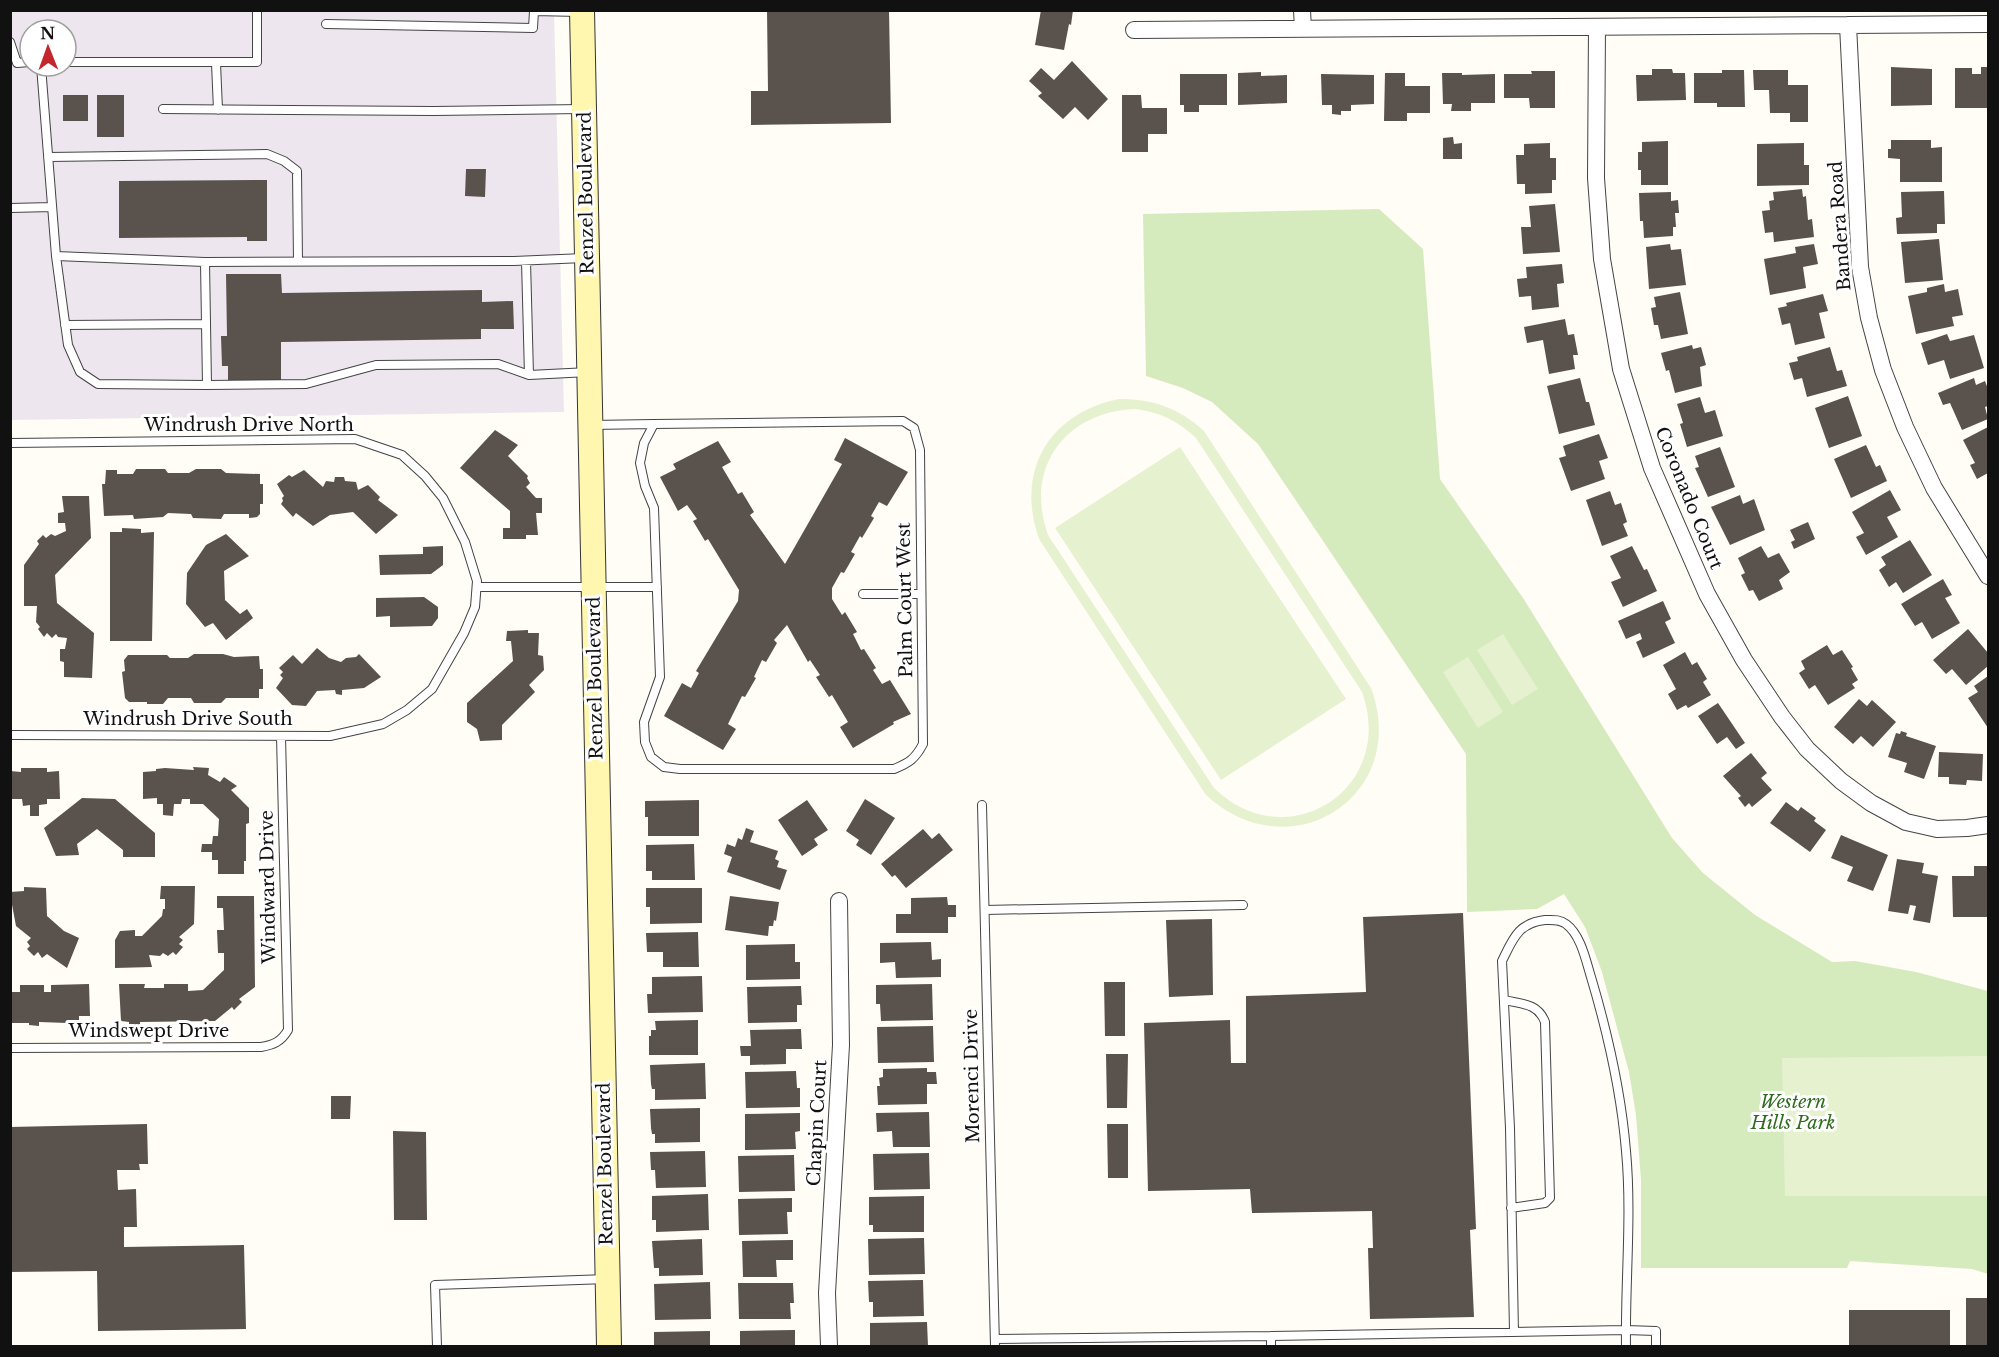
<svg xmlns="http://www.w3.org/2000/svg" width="1999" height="1357" font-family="'Libre Baskerville',serif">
<rect width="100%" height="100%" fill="#fffdf5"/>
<path fill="#eee6ef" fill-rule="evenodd" d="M10,11H554L564,412L11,420ZM30,30H66V66H30Z"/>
<path fill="#d5ebbd" d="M1379,209L1423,249L1440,479L1523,598L1672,838L1703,873L1755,915L1832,962L1855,961L1916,972L1988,991V1274L1972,1269L1850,1261L1847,1268H1641V1180L1636,1115L1629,1072L1602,972L1585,927L1564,894L1537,909L1467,912L1466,754L1258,444L1212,402L1183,388L1146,376L1143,214Z"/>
<path fill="#e6f2cf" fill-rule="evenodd" d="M1119,399C1153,399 1179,408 1204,431L1371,688C1411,796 1290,873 1206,795L1039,539C1015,471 1049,413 1119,399ZM1135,409C1160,412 1178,421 1196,438L1362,692C1397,789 1287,859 1214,788L1048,535C1024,468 1065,412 1135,409Z
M1180,447L1346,699L1221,780L1055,528Z
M1503,634L1538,689L1512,705L1477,650Z
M1468,657L1503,712L1478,728L1443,672Z
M1988,1056V1196H1785L1782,1058Z"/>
<path fill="#5a524d" d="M767,10H889L891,123L751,125V91H768Z
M1041,10H1073L1071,25L1069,24L1064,50L1035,45Z
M1072,61L1108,99L1088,120L1075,107L1063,119L1038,96L1042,93L1029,81L1041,68L1054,80Z
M1891,67L1932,69V105L1891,106Z
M1981,67H1988V108H1955V68H1972V74H1981Z
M1652,69H1672L1673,73H1685L1686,100L1637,101L1636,75H1652Z
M1722,70H1744L1745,107H1717V103H1694V73H1722Z
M1753,70H1788V85H1808V122H1790V113H1770L1769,90H1754Z
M1531,71H1555V108H1530L1529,98H1504V74H1532Z
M1261,72V76L1287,75V103L1238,105V73Z
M1385,73H1405V86H1430V113H1407V121H1384Z
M1442,73H1462V75L1495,74V103H1471V111H1451L1452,104H1443Z
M1180,74H1227V105H1199V112H1184V105H1180Z
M1321,74L1374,75V104L1351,105V111H1341V115L1332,114V105H1322Z
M63,95H88V121H63Z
M97,95H124V137H97Z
M1122,95H1141L1142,108H1167V134H1148V152H1122Z
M1453,137L1454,144L1462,143V159H1443V138Z
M1891,140H1931V148L1942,147V182H1900V159L1888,158V149H1891Z
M1668,141V185H1641V170H1638V152H1642V142Z
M1550,143V158H1556V180H1552V193L1525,194V184H1517L1516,155H1524V144Z
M1804,143V165H1809V185L1757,186V144Z
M466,169H486L485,197L465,196Z
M267,180V241H247V237L119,238V181Z
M1802,189L1803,197L1806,196L1808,220L1812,219L1814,237L1774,242L1773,232L1765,233L1762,211L1770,210L1769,201L1774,200L1773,192Z
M1944,191L1945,224H1937V233L1897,234L1896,218L1902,217L1901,192Z
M1671,192V201L1678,200L1679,213H1675L1676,227H1673V236L1644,238L1643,221H1640L1639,193Z
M1555,204L1560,252L1523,254L1521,227H1531L1529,206Z
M1939,239L1943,280L1905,283L1901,242Z
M1670,244L1671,250L1681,249L1686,285L1649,289L1646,247Z
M1814,244L1818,264L1803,267L1806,288L1770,295L1764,259L1796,253L1795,247Z
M1562,264L1564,283L1557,284L1559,307L1532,310L1531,296L1519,297L1517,279L1527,278L1526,267Z
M226,274H281L282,293L482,290V302L513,301L514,329H481V339L281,342V381L228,382V366H222L221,336H227Z
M1944,284L1945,292L1958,289L1963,315L1952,317L1954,326L1916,334L1908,296L1927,292V288Z
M1680,292L1688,334L1661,339L1658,325H1654L1651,308L1656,307L1654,297Z
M1823,294L1828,311L1819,313L1825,338L1795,345L1790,323L1782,325L1778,308L1787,306L1786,303Z
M1565,319L1568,335L1574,334L1578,355H1573L1575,369L1549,374L1543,340L1527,343L1524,327Z
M1947,334L1950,341L1974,335L1984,368L1950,379L1944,360L1928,365L1921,343Z
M1692,345L1693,349L1701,347L1706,365L1700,367L1702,386L1675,393L1669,370L1666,371L1661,353Z
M1830,347L1837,371L1842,370L1847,386L1807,397L1802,378L1794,380L1789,363L1798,361L1797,357Z
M1580,378L1586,402H1589L1595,425L1559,434L1547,386Z
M1974,378L1976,385L1985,381L1988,389V406L1985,407L1988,419L1962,430L1950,403L1943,405L1938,393Z
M1848,396L1862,436L1829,448L1815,408Z
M1700,397L1705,413L1715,410L1723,436L1687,447L1680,424L1683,423L1677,404Z
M1988,427V473L1977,479L1970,465L1975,463L1963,440Z
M495,430L518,445L508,456L528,476L527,478L530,483L526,487L536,498H542V513H536L538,535H526V539H503V528H510V511L460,468Z
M1599,434L1608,458L1599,461L1605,479L1571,491L1559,458L1566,456L1563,446Z
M845,438L908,472L887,506L879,502L871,516L874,518L862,538L860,536L851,552L855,554L844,573L841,572L832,588V599L842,615L845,612L857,632L853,634L861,650L864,649L876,668L873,670L882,684L890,680L911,714L893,722L894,724L853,748L840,727L848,722L832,695L829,697L816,677L820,675L810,660L808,662L787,625L774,640L777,643L766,662L762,660L754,677L756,678L745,697L742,696L728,724L736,729L723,750L664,716L682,683L691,688L699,673L696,671L738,601L739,590L708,539L705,541L693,521L697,519L687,505L678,511L660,477L676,469L673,464L718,441L731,462L722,467L738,494L742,492L754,512L750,515L785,564L842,464L834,460Z
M1866,445L1876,467L1880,465L1887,481L1851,498L1834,459Z
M1720,447L1735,487L1708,497L1695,468L1699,467L1695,456Z
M136,469H165L168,473H189L196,469H221L226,473L260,474V484H263V504H260V514L257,517L249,518V514H224L221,519L193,518L191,514L168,513L163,517L134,519L133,515L104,516L102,484H105L106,470H117V474H133Z
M304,470L323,487L326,481L334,482L335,477H344L345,481L356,482L358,490L368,485L380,497L378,500L398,515L376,534L353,512L330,515L313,526L296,513L293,517L281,504L283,501L282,498L284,496L277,484L289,475L292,477Z
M1890,490L1901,510L1887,517L1898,537L1866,555L1856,537L1864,533L1852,512Z
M1610,491L1615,505L1621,503L1627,522L1623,524L1628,536L1602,546L1586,500Z
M1740,495L1743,504L1754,499L1765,530L1730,545L1711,507Z
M62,496H89L91,538L55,575L57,603L94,633L92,678L64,677V662L60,661V649H65L67,638L58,637L56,634L52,638L47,633L44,637L38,629L40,627L36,622L37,606H24V565L39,544L37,541L43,535L46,538L51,534L55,536L66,531L65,523H58V513L64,512Z
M1808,522L1815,539L1794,549L1791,542L1795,540L1790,530Z
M122,528L141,529V533L154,532L152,641H110V532H122Z
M226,534L249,556L224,571L225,600L240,614L247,609L253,618L226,640L213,623L205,627L186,604L187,573L206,545Z
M1910,540L1932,575L1903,593L1896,582L1889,587L1879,570L1886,565L1881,557Z
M443,546V565L431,574L380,575L379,555L423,554V547Z
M1632,546L1644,570L1647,569L1657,591L1623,607L1611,582L1621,578L1610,556Z
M1761,546L1768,558L1779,553L1790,572L1779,580L1783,589L1759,601L1753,590L1749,591L1741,575L1745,573L1738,558Z
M1943,579L1952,595L1945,598L1960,623L1932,639L1922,622L1915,626L1901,604Z
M424,597L438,607V618L432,626L390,627V616L376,617V598Z
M1663,601L1671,619L1665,622L1675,643L1643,658L1636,642L1642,639L1640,633L1626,639L1618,621Z
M1968,629L1988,653V666L1966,685L1952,669L1946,674L1933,660Z
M528,630V633H539L538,655L543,656L544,670L529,685L535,692L502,725V740L480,741L477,729L467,722V703L513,661L511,641H506L507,631Z
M1827,645L1833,655L1842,650L1853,667L1851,668L1858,680L1852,684L1855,688L1828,705L1815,685L1809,689L1799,673L1805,669L1801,661Z
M317,648L329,658L341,662L346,658L356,657L359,654L381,677L364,688L342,690V695L336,694L335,690L317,691L306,706L292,705L276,688L283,678L280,675L283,672L279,668L293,655L302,664Z
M1685,652L1692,665L1697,662L1707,679L1703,682L1711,695L1688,708L1686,705L1677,710L1668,694L1676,689L1663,665Z
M194,654H223L234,657L259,656L260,669H263V689H259V698H226L221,703H194L191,698H168L163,704H147V702H129L125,698L122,672L125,671L124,660L128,655H167L170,658H188Z
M1988,676V728L1968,698L1978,692L1974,686Z
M1859,699L1867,706L1872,700L1896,722L1873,747L1861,736L1853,744L1834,727Z
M1718,703L1745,743L1736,749L1727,737L1717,744L1698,716Z
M1901,731L1907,733L1906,736L1936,746L1924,779L1904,772L1907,763L1888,757L1896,733L1900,734Z
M1939,752L1983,754L1982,781L1967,780L1966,785L1949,784V777H1938Z
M1751,753L1767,773L1761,778L1772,790L1752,807L1749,803L1745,807L1738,798L1741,796L1723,776Z
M193,767L209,768L208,775L220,782L224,777L237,786L231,790L249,808V823L246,824V861H244V874H218V860H212V852H201L202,844H212L213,836H218L219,819L203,804H190V799H182L181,804H174L173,816L163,815V804H157V798L143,799V772L156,771V769L165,768L194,770Z
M21,768H47V772L59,771L60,799H47V804L39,805V816H30V805L23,806L22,799H10V771L21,772Z
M82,798L115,799L155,833V857H123V850L97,829L77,844L79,855L56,856L44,828Z
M865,799L895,818L871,855L856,845L859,840L846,831Z
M699,800V836H648V817H645V801Z
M807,800L828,830L814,839L818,845L802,856L778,820Z
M1786,802L1798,811L1801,807L1816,818L1814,821L1826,830L1810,852L1770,823Z
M746,828L754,831L750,842L778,851L775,859L779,861L777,867L787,870L780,890L727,872L732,857L724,854L727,844L735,847L738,838L742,840Z
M923,829L932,839L939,833L953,850L906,888L895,875L892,877L881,864Z
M1841,835L1888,855L1873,891L1847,881L1853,867L1831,858Z
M694,844L695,880H652V871H646V845Z
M1897,859L1924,863L1922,873L1938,876L1930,923L1913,920L1916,906L1910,905L1908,914L1888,911Z
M1974,866H1988V917H1953L1952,876H1974Z
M161,886H195L194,924L179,937L183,940L179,944L183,947L176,955L173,952L168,956L163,953L160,956L149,955L152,967L115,968V940L120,931L135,930V936H142L162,916L163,909H165V899H160Z
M24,887L46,888L47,916L64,931L79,938L67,968L47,954L42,958L38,952L34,956L27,949L30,946L27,942L31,938L16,926L10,894V892L24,891Z
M646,888H702V923L650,924V907H646Z
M217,896H254L255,987L239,999L242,1002L234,1010L232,1007L215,1021L140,1022V1026H129V1022L121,1021L119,984H145L144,988H164V984H188V991L203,990L224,970V953H218L217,930H224L223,908H217Z
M730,896L779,902L776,921L774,920L773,926H769L768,936L725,930Z
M947,897L948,905H956V917H948V933H896V914H911V898Z
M1463,913L1476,1229L1470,1230L1474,1317L1370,1319L1368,1248H1373L1372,1211L1252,1213L1250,1189L1148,1191L1144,1023L1230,1020L1231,1063H1246V996L1366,992L1363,917Z
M1212,919L1213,995L1169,997L1166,920Z
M698,932L699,967H663V952H647L646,933Z
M931,942L932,960L941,959V977L896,978L895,962L880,963V943Z
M795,944V962H800V979L746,980V945Z
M702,976L703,1012L648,1013L647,994H652V977Z
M1104,982H1125V1036H1105Z
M89,984L90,1016H79V1026L68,1027V1023L39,1022V1026L29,1025V1023H10V992H20V985H44V992H51V985Z
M932,984L933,1020L881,1021L880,1004H876V985Z
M801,986L802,1005H797V1022L748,1023L747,987Z
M698,1020V1055H649V1036H651V1030H656L655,1021Z
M933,1026L934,1062L878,1063L877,1027Z
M801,1029L802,1049H786V1064L750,1065V1056H741L740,1046H751L750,1030Z
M1106,1054H1128L1127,1108H1107Z
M705,1063L706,1099L655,1100V1089H652L651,1084L650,1065Z
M927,1068V1072H936L937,1084H927V1104L878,1105L877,1086H880L879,1078L883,1077V1069Z
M796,1071L797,1088H800V1107L746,1108L745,1072Z
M331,1096H351L350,1119H331Z
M700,1108V1142L655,1143V1134H652L651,1128L650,1109Z
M929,1112L930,1147H893L892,1131L877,1132L876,1113Z
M800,1113V1131L795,1132L796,1149L745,1150V1114Z
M147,1124L148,1164H139L140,1170H117L118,1190L136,1189L137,1227H124V1247L244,1245L246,1329L98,1331L97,1271L10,1272V1127Z
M1107,1124H1128V1178H1108Z
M393,1131L426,1132L427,1220H394Z
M705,1151L706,1187L656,1188L655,1170H651L650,1152Z
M929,1153L930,1189L874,1190L873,1154Z
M794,1155L795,1191L739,1192L738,1156Z
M708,1194L709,1230L656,1232V1220H652V1196Z
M924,1196V1232H873V1225H869V1197Z
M792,1198V1212H787L788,1234L739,1235L738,1199Z
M924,1238L925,1274L869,1275L868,1239Z
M702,1239L703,1275L659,1276V1268H654L652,1241Z
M793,1240V1260H776L777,1277H743L742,1241Z
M923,1280L924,1316L873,1317V1302H869L868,1281Z
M710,1282L711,1319L655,1320L654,1284Z
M738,1283H793L794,1303H790L791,1319H739Z
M1966,1298H1988V1346H1966Z
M1849,1310H1950V1346H1849Z
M927,1322L928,1346H870V1323Z
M795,1330V1346H740V1331Z
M710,1331V1346H654V1332Z"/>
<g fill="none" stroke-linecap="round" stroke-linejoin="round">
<defs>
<path id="lane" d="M326,24L533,28L534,11L579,12
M10,42L17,63L30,62
M66,62H257V10
M216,63L218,110
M41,66L56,256L205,262L514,261L584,258
M163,109L434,111L582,109
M48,157L267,154L284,161L297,171L298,261
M10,208L52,207
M56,256L68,345L80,372L98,384L207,385
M526,261L529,375
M205,262L207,385L306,384L376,365L498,364L529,375L589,372
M65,325L206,324
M903,421L914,428L920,450L923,744C915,759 909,763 894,769H680L664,767L651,757L645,742L644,722L660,677L654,508L645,486L640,463L644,443L654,424Z
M591,425L654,424
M10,443L355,439L402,455L425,476L443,498L465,542L477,581L475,607L464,633L432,689L407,710L383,724L330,736L10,735
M477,587H657
M863,594H921
M982,805L995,1346
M985,910L1243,905
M1504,1000C1521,1004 1538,1003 1545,1022L1550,1198L1545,1203L1511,1208
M10,1048L261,1047C273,1045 281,1042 288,1030L281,736
M1514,1332L1510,1128L1502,961C1513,939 1518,923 1545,920C1552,920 1560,919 1566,924C1581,935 1586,961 1591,977C1608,1034 1621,1091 1626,1151C1632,1215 1625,1282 1626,1346
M995,1339L1271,1336
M437,1346L435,1285L607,1279
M1271,1346V1336L1626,1330L1656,1331V1346"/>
<path id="street" d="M1302,10L1303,29
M1848,25L1860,267L1869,318L1883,370L1905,427L1934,488L1988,576
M1597,27L1596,178L1602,259L1621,369L1652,468L1707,594L1744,660L1782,717L1807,749L1841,781L1871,803L1906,822L1937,829L1967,828L1988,825
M1134,30L1988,24
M829,1346L827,1293L841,1045L839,901"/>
<path id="secondary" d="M582,10L609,1346"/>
</defs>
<use href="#lane" stroke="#444" stroke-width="10"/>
<use href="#street" stroke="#444" stroke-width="18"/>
<use href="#secondary" stroke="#333" stroke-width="26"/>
<use href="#lane" stroke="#fff" stroke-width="8"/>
<use href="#street" stroke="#fff" stroke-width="16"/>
<use href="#secondary" stroke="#fff6b0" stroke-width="24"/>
</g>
<g text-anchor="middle" stroke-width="6" stroke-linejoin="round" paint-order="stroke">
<g font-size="18" fill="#111" stroke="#fff">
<text transform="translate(586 193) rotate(-91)" y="6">Renzel Boulevard</text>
<text transform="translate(1840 226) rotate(-94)" y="6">Bandera Road</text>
<text x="249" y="431">Windrush Drive North</text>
<text transform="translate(1689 498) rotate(68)" y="6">Coronado Court</text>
<text transform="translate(905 600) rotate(-91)" y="6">Palm Court West</text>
<text transform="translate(595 678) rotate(-91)" y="6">Renzel Boulevard</text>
<text x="188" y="725">Windrush Drive South</text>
<text transform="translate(268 887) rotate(-91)" y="6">Windward Drive</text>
<text x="149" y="1037">Windswept Drive</text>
<text transform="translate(972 1076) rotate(-91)" y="6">Morenci Drive</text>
<text transform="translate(817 1123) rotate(-87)" y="6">Chapin Court</text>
<text transform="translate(605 1164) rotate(-91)" y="6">Renzel Boulevard</text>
</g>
<g font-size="18" font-style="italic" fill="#2f6b1f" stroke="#fff">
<text x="1793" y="1108">Western<tspan x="1793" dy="21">Hills Park</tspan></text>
</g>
</g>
<rect width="1999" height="1357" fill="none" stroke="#111111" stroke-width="24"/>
<g transform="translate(48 48) rotate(359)"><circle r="28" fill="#ffffff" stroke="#a0a0a0" stroke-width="1.5"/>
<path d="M0-4.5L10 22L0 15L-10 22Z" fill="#c4262e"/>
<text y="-9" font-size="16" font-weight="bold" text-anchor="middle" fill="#111111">N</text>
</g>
</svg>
